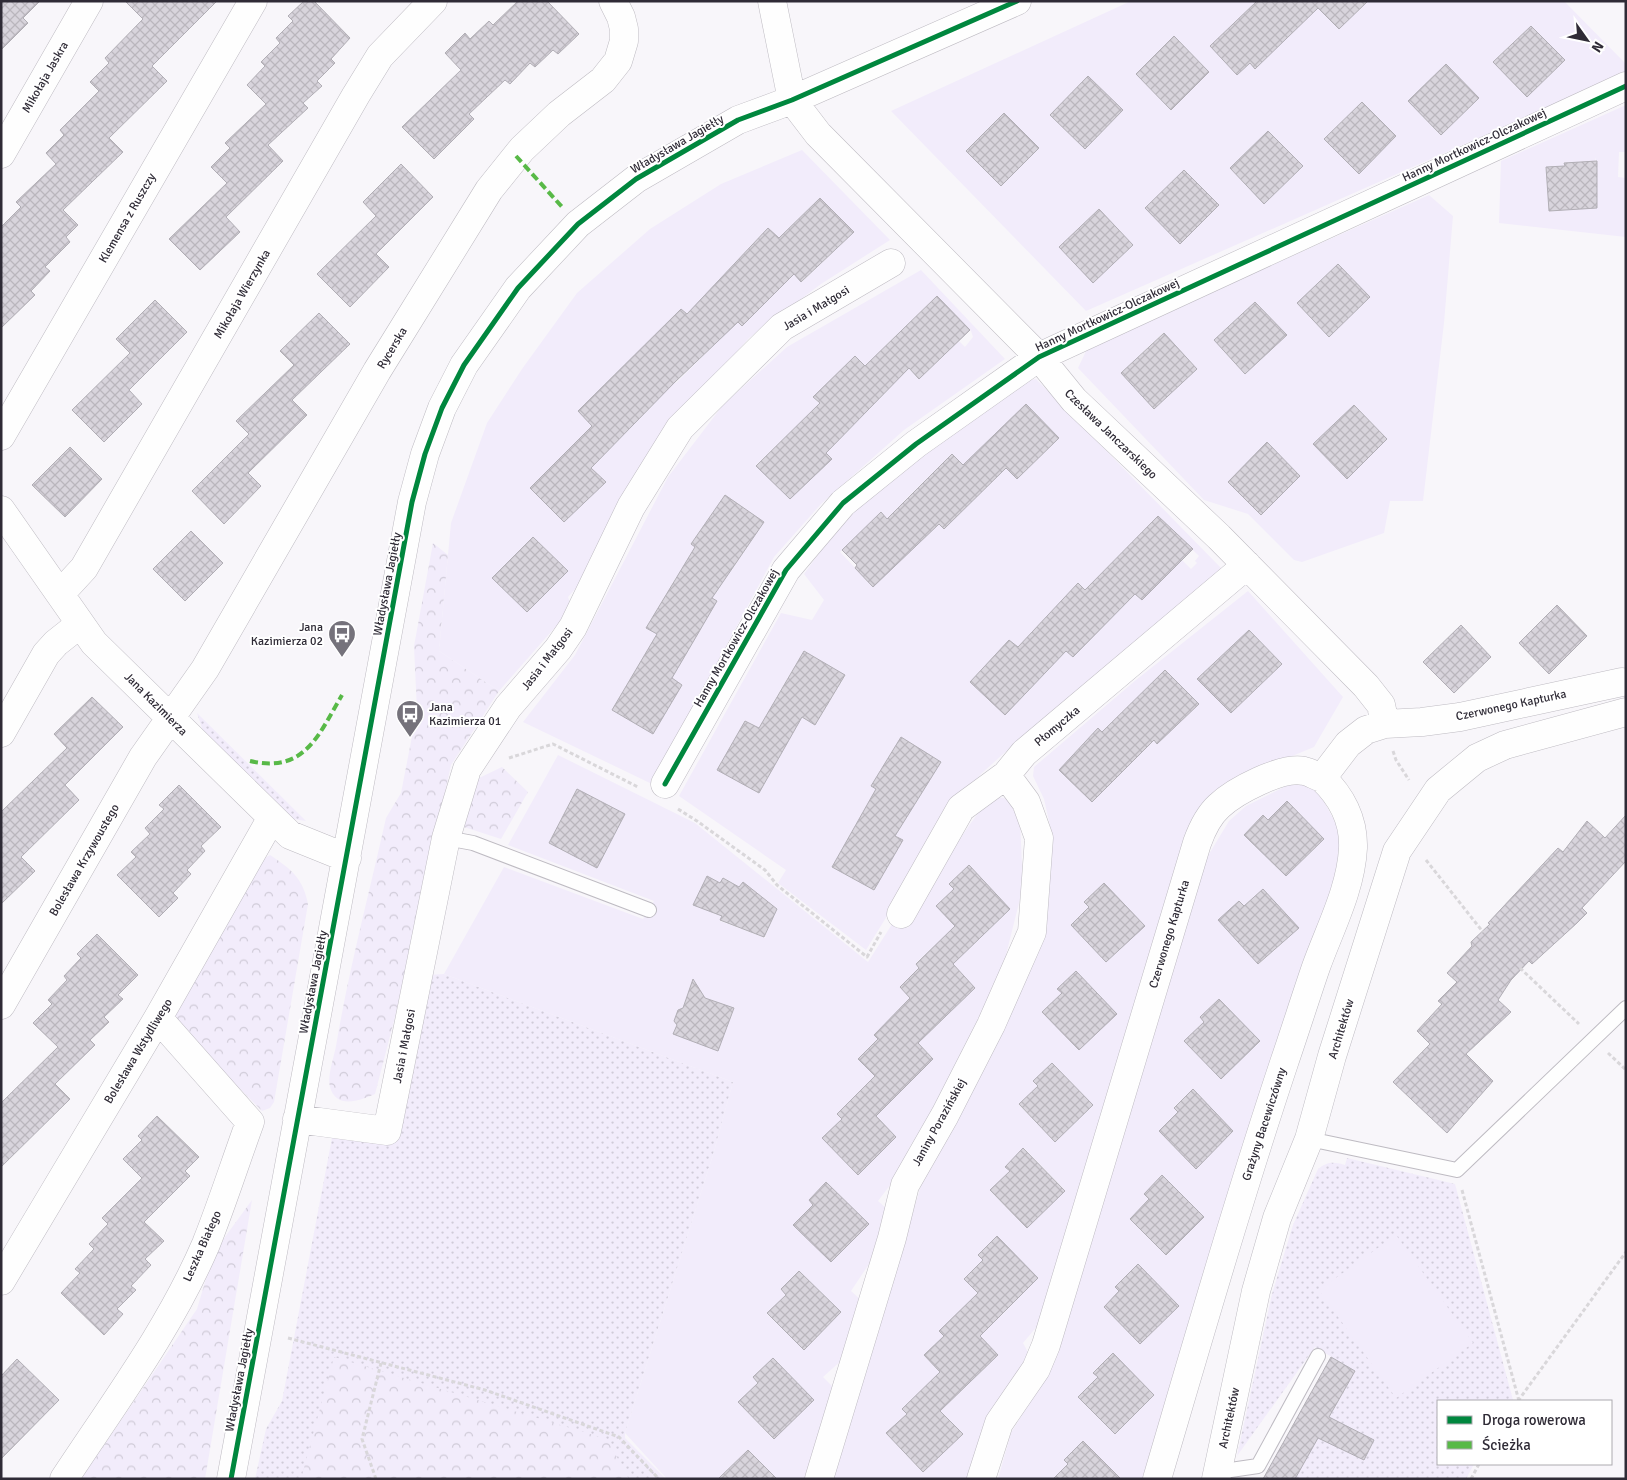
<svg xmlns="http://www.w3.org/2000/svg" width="1627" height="1480" font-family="Signika,sans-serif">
<defs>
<pattern id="grass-dots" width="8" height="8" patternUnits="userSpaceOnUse" patternTransform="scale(1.25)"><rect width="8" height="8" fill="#f2ecfb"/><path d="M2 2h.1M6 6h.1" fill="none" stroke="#d0cbd8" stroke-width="1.8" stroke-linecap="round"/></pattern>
<pattern id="forest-crowns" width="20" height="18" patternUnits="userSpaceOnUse" patternTransform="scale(1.25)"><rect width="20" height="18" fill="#f2ecfb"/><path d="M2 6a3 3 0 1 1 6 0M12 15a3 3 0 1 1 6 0" fill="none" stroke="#d0cbd8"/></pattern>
<pattern id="building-cross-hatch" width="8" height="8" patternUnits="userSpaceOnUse" patternTransform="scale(1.25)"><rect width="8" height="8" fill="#d8d4dc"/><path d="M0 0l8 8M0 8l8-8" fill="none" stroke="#bab6bd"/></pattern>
</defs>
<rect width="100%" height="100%" fill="#f8f6fa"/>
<path fill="url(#grass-dots)" d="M197,713L306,821L293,819L203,731Z
M444,974L733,1082L713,1155L625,1433V1438L666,1479H255L266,1429L282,1401L332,1138L392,1144L428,975Z
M1347,1158L1455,1184L1513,1400L1438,1401V1464H1474L1466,1479H1295L1355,1371L1315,1347L1237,1456L1272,1294L1293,1225L1318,1169C1328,1161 1334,1162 1345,1165Z"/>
<path fill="url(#forest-crowns)" d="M433,543L448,555L439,651L499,691L451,765L395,1017L375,1094C361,1100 336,1110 330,1087C327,1076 334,1057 336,1046C349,969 369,894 386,818L401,793L417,711L414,646Z
M502,767L528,792L501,839L464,827L477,779Z
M270,855C291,869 303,878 308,904L274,1102L270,1108L262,1111L181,1029L175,1013L265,858Z
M252,1200L205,1479H81L197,1309L214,1252Z
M334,1357L607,1439L629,1479H301Z"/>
<path fill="#f2ecfb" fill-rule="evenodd" d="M1131,1H1257L1250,63L1255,68L1312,1L1339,29L1368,1H1564L1626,64V73L1086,311L891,111ZM1531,26L1565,60L1527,97L1493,62ZM1174,36L1209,72L1171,110L1136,74ZM1446,64L1479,98L1441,135L1408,101ZM1362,102L1396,136L1359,173L1324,139ZM1123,110L1085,149L1050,115ZM1268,131L1303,166L1264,204L1230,168ZM1039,148L1001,186L966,151ZM1184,170L1219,205L1180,243L1145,208ZM1099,210L1133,245L1093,283Z
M1626,105V152H1619L1618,177L1626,178V237L1499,223L1501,161ZM1596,157L1597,207L1549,211L1546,168L1565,166V163L1595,161Z
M802,150L890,240L821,284L749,338L661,436L592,570L568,597L572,608L499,691L439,651L451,523L487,423L522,369L577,293L650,229L721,184ZM820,198L854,232L802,282L794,274L742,326L708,292L768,228L779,238ZM681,309L717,342L676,383L641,349ZM619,370L654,404L612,446L578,411ZM571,447L605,482L564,522L530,488ZM533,537L567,571L527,612L492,578Z
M1429,195L1453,216L1444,323L1423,501H1390L1384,533L1302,562L1294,560L1248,514L1204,500L1078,368L1088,347ZM1338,264L1369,297L1329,337L1297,303ZM1255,302L1287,335L1245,374L1214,340ZM1163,333L1197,369L1154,409L1121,373ZM1354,405L1387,439L1347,479L1313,444ZM1267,443L1300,476L1261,515L1228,482Z
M921,270L1005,359L904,430L821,504L774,557L652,784L523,722L575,655L668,477L723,405L787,347ZM937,296L971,331L973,337L965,347L959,341L919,379L886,345ZM855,356L888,390L847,431L813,397ZM798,425L832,459L790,499L756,465ZM725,495L764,522L731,571L691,544ZM676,577L717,601L647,628ZM641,661L682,685L653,734L612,710Z
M1036,379L1221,568L1216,583L1013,745L981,774L960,798L866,950L778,883L786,870L679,796L781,613L812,620L824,600L804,574L831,537L873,492L1027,381ZM1026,404L1059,438L1017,479L984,445ZM952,454L986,487L944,529C932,517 914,514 903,502ZM881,513L873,587L840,552ZM1158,516L1199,556L1195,561L1197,563L1191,569L1182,560L1142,600L1108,568ZM1078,584L1112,617L1073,657L1039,625ZM1009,640L1045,673L971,681ZM804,651L845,676L815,725L774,701ZM745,721L786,744L759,793L718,770ZM901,737L941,762L911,810ZM861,816L902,840L874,890L832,867Z
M1248,591L1343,697L1314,747L1232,781L1039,1324L1023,1343L1029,1354L970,1479H832L926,1169L1043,926L1051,830L1044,799L1033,776L1034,767L1136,680ZM1249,630L1282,664L1231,713L1208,669ZM1198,704L1157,744L1124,711ZM1098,729L1131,763L1092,802L1059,770ZM1104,883L1144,926L1106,962L1071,925L1089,907L1085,901ZM1076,971L1117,1014L1079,1050L1043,1012L1062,993L1058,989ZM1052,1063L1093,1105L1055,1142L1019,1105L1038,1086L1034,1081ZM1024,1148L1065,1190L1027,1228L990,1191L1010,1171L1005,1167ZM997,1236L1038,1278L1001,1316L964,1279L983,1260ZM958,1313L998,1355L960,1392L924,1355L944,1336L939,1331ZM921,1391L962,1434L923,1472L886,1433L907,1414L903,1409Z
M558,755L695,823L868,962L894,921L908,928C921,906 974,807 993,799C1000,796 1005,798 1011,801L1020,820L1023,887L1004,963L963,1061L909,1148L897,1176L878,1201L886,1208L871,1261L851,1291L861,1300L843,1359L823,1377L833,1387L807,1479H777L748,1450L729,1469L727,1479H667L625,1433L713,1155L733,1082L444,974L504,867L643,919L654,901L508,845ZM576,790L624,814L597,868L549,843ZM969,865L1010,909L973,945L936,906L954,889L949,884ZM707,877L720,883L724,878L739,887L743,882L777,909L765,936L766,938L720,921L722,915L693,905ZM935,945L974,988L937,1025L900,987L919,968L916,963ZM694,986L701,991L699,996L734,1008L673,1034L677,1025L674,1021L678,1010L683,1008L690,988ZM892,1017L933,1058L895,1096L878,1039L874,1035ZM856,1095L896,1137L858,1174L823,1138L842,1119L837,1114ZM826,1182L868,1224L813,1205L809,1200ZM799,1271L841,1312L804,1350L767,1314L786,1295L781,1289ZM773,1358L814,1400L773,1439L738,1402L758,1383L753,1377Z
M1292,783C1317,787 1318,789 1329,811C1334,820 1342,833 1342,843C1344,878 1324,927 1305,956L1258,1101L1146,1479H1121L1083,1441L1064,1460L1068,1464L1053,1479H998L1011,1433L1055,1361L1206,859L1229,821L1246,806ZM1287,801L1324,839L1286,876L1244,835L1263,815L1268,820ZM1263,889L1299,928L1259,964L1219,920L1239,901L1244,906ZM1219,999L1260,1042L1221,1078L1204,1022L1200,1017ZM1193,1089L1233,1131L1196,1169L1159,1131L1178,1112L1174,1107ZM1162,1175L1204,1217L1167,1255L1130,1219L1149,1199L1144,1194ZM1138,1264L1140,1344L1104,1307L1119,1291L1115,1287ZM1113,1354L1154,1395L1115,1434L1078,1397L1098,1377L1093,1372Z
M1396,1235L1473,1343L1396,1398L1319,1290Z"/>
<path fill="url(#building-cross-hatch)" stroke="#b1aeb5" d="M1,1H40L23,18L28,23L1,50Z
M125,1H217L152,66L167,81L109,138L123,152L63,210L78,225L66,237L70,242L45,267L50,271L31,291L35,295L1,328V227L21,207L16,202L56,164L46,153L64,135L60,130L99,91L90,82L109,63L105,58L143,19Z
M304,1H314L350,38L331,59L335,63L317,81L322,86L303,103L308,108L268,145L283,161L226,217L240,232L200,270L169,239L227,183L211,167L230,148L225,143L266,104L247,85L265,66L261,62L280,43L276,38L293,21L288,16Z
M518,1H547L579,34L558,54L553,50L535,67L530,63L510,84L505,80L469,114L474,119L434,159L402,127L461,70L445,53L465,33L470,39L489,21L493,25Z
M1257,1H1368L1339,29L1318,8L1255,69L1250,63L1237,75L1210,46Z
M1531,26L1565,60L1527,97L1493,62Z
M1174,36L1209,72L1171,110L1136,74Z
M1446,64L1479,98L1441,135L1408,101Z
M1088,76L1123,110L1085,149L1050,115Z
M1362,102L1396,136L1359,174L1324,139Z
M1004,113L1039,148L1001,186L966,151Z
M1268,131L1303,166L1264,204L1230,168Z
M1597,161V208L1549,211L1546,167L1565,166L1564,163Z
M401,164L433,197L376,254L389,267L350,307L317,274L376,216L363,202Z
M1184,170L1219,205L1180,244L1145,208Z
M820,198L854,232L801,282L794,274L742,326L738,322L675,382L591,468L606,482L564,522L530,488L592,426L578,411L681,309L687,314L768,228L779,238Z
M1099,209L1133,245L1093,283L1059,247Z
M1338,264L1370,297L1329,337L1297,303Z
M937,296L970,330L919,379L909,368L826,453L832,459L790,499L756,466L820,403L813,397L855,356L865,366Z
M155,300L187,332L129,390L142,404L104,442L72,410L130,353L116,339Z
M1255,302L1287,335L1245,374L1214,340Z
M319,313L350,344L292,400L307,415L248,473L261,486L224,524L192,491L249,434L236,421L294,365L280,351Z
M1164,333L1197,369L1154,409L1121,373Z
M1026,404L1059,438L1017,479L1006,468L944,529L939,524L873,587L855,568L857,565L842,550L881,512L887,519L952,454L963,465Z
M1354,405L1387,439L1347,479L1313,444Z
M1267,442L1300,476L1261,515L1228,482Z
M70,447L102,479L65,517L32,485Z
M725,495L764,522L712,598L717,601L672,678L682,685L653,734L612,710L657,634L646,628L695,547L691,544Z
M1158,516L1193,549L1142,600L1135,594L1073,657L1066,651L1005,715L970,682L1009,640L1018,647L1078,583L1085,590Z
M191,531L223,563L185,601L153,569Z
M533,537L568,571L527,612L492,578Z
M1557,605L1587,636L1549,674L1519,643Z
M1461,625L1491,657L1454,693L1423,662Z
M1249,630L1282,664L1231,713L1197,679Z
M804,651L845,675L815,725L802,717L759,793L717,770L745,721L759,728Z
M1165,670L1199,704L1157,744L1154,740L1092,802L1059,770L1098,728L1102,732Z
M92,697L123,727L65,785L79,800L21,857L35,871L1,904V812L67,748L54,734Z
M901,737L941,762L895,836L903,840L874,890L832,867L876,789L871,786Z
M179,785L221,827L201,846L205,851L187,870L191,874L173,893L178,898L159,917L117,875L136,857L131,852L150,834L145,828L164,809L159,805Z
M577,789L625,814L597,868L549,843Z
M1287,801L1324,839L1286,876L1244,835L1263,815L1268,820Z
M1626,815V861L1582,908L1587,913L1577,923L1532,964L1529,961L1511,980L1498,1000L1511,1012L1466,1054L1493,1081L1447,1133L1393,1082L1430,1044L1417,1031L1442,1004L1438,1001L1457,982L1447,973L1472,946L1471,942L1490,924L1488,923L1558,848L1563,852L1587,821L1605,838Z
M969,865L1010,909L953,964L975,988L918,1043L933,1059L876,1116L896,1137L858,1175L822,1138L842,1119L837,1114L875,1076L858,1059L878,1039L874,1035L910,998L900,987L919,968L916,964L955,926L936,906L954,889L949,884Z
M707,876L720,883L723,878L739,887L743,882L777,909L764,937L720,920L722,916L693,905Z
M1104,883L1145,926L1106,962L1071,925L1089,907L1084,902Z
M1263,889L1299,928L1258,964L1218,920L1239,901L1244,906Z
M97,934L138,975L118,995L123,999L104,1017L109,1022L90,1040L95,1045L55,1084L70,1099L1,1167V1103L58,1047L33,1023L52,1004L48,1000L67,980L64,976L81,958L77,954Z
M1076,971L1117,1014L1079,1050L1042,1012L1062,993L1057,989Z
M693,979L705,998L734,1008L718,1051L673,1034L677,1025L674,1021L678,1010L683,1008Z
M1219,999L1260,1041L1221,1079L1184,1041L1204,1022L1200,1017Z
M1052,1063L1093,1105L1055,1142L1019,1104L1038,1086L1033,1081Z
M1193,1089L1233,1131L1196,1169L1159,1131L1178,1112L1174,1108Z
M157,1116L199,1157L185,1171L190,1176L144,1222L164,1241L145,1259L151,1265L131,1286L136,1290L117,1309L123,1314L104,1335L61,1293L80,1273L75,1269L94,1249L89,1244L108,1224L102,1218L142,1178L123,1159L142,1140L138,1136Z
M1023,1148L1065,1191L1027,1228L990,1190L1010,1171L1005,1167Z
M1162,1175L1204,1217L1166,1255L1130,1219L1149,1199L1144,1194Z
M826,1182L869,1224L831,1262L793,1225L813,1205L809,1200Z
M997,1236L1038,1278L980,1336L998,1355L940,1411L963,1434L923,1472L886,1433L907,1414L902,1409L940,1372L924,1355L944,1336L939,1331L978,1293L964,1279L983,1260L978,1255Z
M1138,1264L1179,1306L1140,1344L1104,1307L1119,1291L1115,1287Z
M799,1271L841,1312L804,1350L767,1313L786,1295L781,1289Z
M1113,1353L1154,1395L1115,1434L1078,1397L1098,1377L1093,1373Z
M1331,1357L1355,1371L1329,1417L1374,1440L1364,1460L1318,1438L1295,1479H1263Z
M773,1358L814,1400L774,1439L738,1402L758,1383L753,1377Z
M17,1359L59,1400L1,1459V1376Z
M1083,1441L1121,1479H1053L1068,1464L1064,1460Z
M748,1450L777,1479H718Z"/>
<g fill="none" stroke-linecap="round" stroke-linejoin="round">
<defs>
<path id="lane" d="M446,838L473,843L649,910
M1309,1139L1457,1170L1626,1008
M1217,1472L1258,1466L1318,1356"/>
<path id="street" d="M772,1L792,100L818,134L1039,357L1074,400L1219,537L1366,686L1381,705L1385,724
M1,154L89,1
M1,436L253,1
M1,510L94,643L290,835L347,858
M61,593L84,568L356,95L380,56L433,1
M1,733L46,654L56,643L80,624
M665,784L786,570L843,503L916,444L1039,357L1626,86
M901,914L961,808L1006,775L1024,753L1247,565
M1,1005L143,757L205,669L377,371L489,190L522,149L559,114L603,80L618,61L624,41V29L621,17L613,1
M297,1119L387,1131L446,838L467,769L508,707L558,649L573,627L631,507L680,428L782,327L891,263
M1,1281L158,1018L271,819
M64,1479C114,1403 170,1328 206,1244C222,1204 235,1163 250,1122L158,1018
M231,1479L412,502L425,454L442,408L464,365L518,288L578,224L636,179L738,120L792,100L1017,1
M819,1479L892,1238L905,1185L945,1115L991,1025L1032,932L1039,838L1026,802L1006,775
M981,1479L999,1423L1036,1369L1046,1345L1197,843C1202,829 1208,816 1219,806C1235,791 1282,766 1304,771C1310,772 1316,776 1322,778L1348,744L1366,730L1385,724L1422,722L1460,717L1622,682
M1157,1479C1198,1340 1238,1201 1284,1063C1295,1031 1305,999 1316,967C1330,928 1351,889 1353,848C1354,820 1341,796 1322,778
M1216,1479L1256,1291L1277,1218L1309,1139L1332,1056L1397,851L1438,790L1477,758L1505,745L1626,712"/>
</defs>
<use href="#lane" stroke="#bebbc2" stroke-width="16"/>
<use href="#street" stroke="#bebbc2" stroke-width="29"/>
<path stroke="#d9d7da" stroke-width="3" stroke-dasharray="4 2.5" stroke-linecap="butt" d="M1393,751L1396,760L1409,780
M509,758L553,744L638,787
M678,809L697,821L765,870L777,885L867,957L881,932
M1426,860L1483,932
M1520,968L1579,1024
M1608,1053L1626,1070
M1462,1190L1519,1401
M288,1338L485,1390L619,1437L659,1479
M1518,1401L1626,1252
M376,1479L362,1439L381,1363
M1471,1479L1479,1464"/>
<use href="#lane" stroke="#fefefe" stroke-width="14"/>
<use href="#street" stroke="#fefefe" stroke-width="28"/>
<path stroke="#58b947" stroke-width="4" stroke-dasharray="8 4" stroke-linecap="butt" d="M516,156L563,208
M250,761C305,774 319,734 342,695"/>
<defs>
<path id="cycleway" d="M665,784L786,570L843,503L916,444L1039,357L1626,86
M231,1479L412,502L425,454L442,408L464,365L518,288L578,224L636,179L738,120L792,100L1017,1"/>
</defs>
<use href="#cycleway" stroke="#fff" stroke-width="8"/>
<use href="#cycleway" stroke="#00873e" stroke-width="5"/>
</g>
<defs>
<symbol id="bus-pin" viewBox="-11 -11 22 30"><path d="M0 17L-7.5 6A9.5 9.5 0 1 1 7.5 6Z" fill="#75727b" stroke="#fff"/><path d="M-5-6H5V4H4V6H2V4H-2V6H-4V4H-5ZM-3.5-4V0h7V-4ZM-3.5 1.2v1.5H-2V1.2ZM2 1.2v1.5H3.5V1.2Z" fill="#fff"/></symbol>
</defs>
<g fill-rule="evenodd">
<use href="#bus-pin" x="326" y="618" width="32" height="43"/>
<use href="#bus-pin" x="394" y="698" width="32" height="43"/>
</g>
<g text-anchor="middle" stroke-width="4" stroke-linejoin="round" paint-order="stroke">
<g font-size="12" fill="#2f2b36" stroke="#fff">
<text transform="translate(45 77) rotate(-60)" y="4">Mikołaja Jaskra</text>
<text transform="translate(677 144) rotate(-30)" y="4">Władysława Jagiełły</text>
<text transform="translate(1474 145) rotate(-25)" y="4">Hanny Mortkowicz-Olczakowej</text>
<text transform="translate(127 218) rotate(-60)" y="4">Klemensa z Ruszczy</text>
<text transform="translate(242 294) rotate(-60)" y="4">Mikołaja Wierzynka</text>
<text transform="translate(816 308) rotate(-31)" y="4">Jasia i Małgosi</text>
<text transform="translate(1107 315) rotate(-25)" y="4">Hanny Mortkowicz-Olczakowej</text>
<text transform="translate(392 348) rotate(-59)" y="4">Rycerska</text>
<text transform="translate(1111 434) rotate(44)" y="4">Czesława Janczarskiego</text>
<text transform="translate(387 584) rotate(-79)" y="4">Władysława Jagiełły</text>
<text transform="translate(736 638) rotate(-60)" y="4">Hanny Mortkowicz-Olczakowej</text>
<text transform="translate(547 659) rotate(-52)" y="4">Jasia i Małgosi</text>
<text transform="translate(156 704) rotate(45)" y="4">Jana Kazimierza</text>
<text transform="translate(1511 705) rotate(-12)" y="4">Czerwonego Kapturka</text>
<text transform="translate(1057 726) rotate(-40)" y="4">Płomyczka</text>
<text transform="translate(84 860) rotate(-60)" y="4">Bolesława Krzywoustego</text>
<text transform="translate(1169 934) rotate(-73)" y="4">Czerwonego Kapturka</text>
<text transform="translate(313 982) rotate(-79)" y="4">Władysława Jagiełły</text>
<text transform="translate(1341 1029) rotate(-73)" y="4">Architektów</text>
<text transform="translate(404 1046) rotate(-79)" y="4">Jasia i Małgosi</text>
<text transform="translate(138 1051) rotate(-59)" y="4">Bolesława Wstydliwego</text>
<text transform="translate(939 1122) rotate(-61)" y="4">Janiny Porazińskiej</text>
<text transform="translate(1264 1124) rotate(-72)" y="4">Grażyny Bacewiczówny</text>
<text transform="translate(202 1246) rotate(-66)" y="4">Leszka Białego</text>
<text transform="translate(239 1380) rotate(-79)" y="4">Władysława Jagiełły</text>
<text transform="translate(1229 1418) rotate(-78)" y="4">Architektów</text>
</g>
<g font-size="12" fill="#2f2b36" stroke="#fff" text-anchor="end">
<text x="323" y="631">Jana<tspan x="323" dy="14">Kazimierza 02</tspan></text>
<text x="429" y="711" text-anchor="start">Jana<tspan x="429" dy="14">Kazimierza 01</tspan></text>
</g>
</g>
<rect width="1627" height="1480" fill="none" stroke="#2f2b36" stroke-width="5"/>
<rect x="1437" y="1400" width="175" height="65" fill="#ffffff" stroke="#acaaaf"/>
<rect x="1447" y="1416" width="25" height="8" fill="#00873e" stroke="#acaaaf"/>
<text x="1482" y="1425" font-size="15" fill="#2f2b36">Droga rowerowa</text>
<rect x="1447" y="1441" width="25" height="8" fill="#58b947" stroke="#acaaaf"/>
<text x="1482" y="1450" font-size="15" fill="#2f2b36">Ścieżka</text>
<g transform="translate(1587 40) rotate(123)" stroke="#ffffff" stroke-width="4" paint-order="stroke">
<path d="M0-4L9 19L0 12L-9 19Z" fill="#2f2b36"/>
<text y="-8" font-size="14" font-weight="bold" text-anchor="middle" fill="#2f2b36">N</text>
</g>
</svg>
